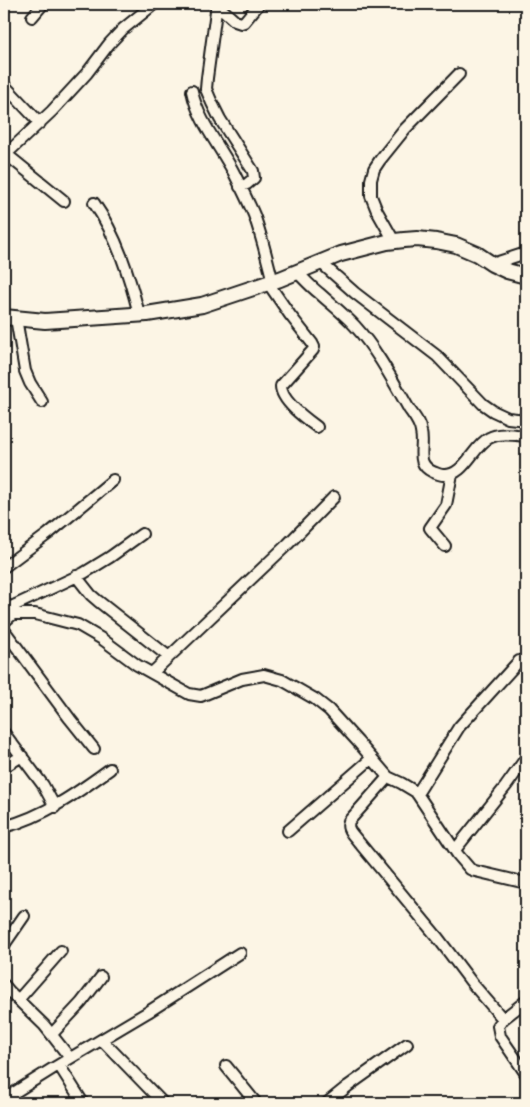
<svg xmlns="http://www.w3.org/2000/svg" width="530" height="1107" font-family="Dekko,sans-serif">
<rect width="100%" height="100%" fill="#fcf5e5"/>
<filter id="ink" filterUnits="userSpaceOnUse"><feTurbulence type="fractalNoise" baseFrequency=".02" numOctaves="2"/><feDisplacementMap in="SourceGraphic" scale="10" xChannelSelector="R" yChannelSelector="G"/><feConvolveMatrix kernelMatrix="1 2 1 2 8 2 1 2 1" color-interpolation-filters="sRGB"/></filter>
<g filter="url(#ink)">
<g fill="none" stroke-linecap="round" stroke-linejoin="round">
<defs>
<path id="street" d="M216,4V11L207,78L206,89L212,103L220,119L253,171L254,178L247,184L240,187
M216,4L235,21L241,23L244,22L259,4
M32,17L43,4
M4,85L40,123
M192,91C198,121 220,146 234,173C241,187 248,201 254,215C262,237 267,259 273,282
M6,154L64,201
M4,156L52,111L87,73L109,44L123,29L154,4
M94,203C117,236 129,275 139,314
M394,241L377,211L371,196V180L374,169L380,160L405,129L459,74
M320,262L355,293L437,356L483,404L493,411L508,418L526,420
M492,264L526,253
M297,272C304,279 311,287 319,293C331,304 344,314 355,326C377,350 393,381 409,409C414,416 420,423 421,432C425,448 414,463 433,472C436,473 440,475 443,475C464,477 473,446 489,438C499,432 515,435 526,436
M268,283L290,315L312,343L314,347L313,350L281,386C281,401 306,419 317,427
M16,318L25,371L30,383L42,402
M445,546L430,528L446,505L452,474
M4,567L48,534L113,480
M76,576L91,595L98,601L169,657
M4,602L13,614L4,622
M9,608L84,573L110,557L142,534
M13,614H35L78,625L102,639L137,665L189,694L201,696L242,679L264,675L282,680L315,699L329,710L358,742L388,777L401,783L416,792L458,855L470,869L475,871L526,883
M4,630L70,719L94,749
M152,673L288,544L334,497
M4,733L43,785L55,807
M4,767L22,756
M388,777L349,821C347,827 349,830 352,834L438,938L472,983L503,1019L526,1001
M417,794L459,727L519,661
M4,827C45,816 77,793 110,769
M288,831L372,758
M455,850L506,786L526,758
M4,945L24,916
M4,985L9,991L44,1025L70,1058
M18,1000L61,951
M503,1019L498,1026L500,1036L526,1074
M52,1034L81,1003L101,977
M102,1040L163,1103
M59,1065L83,1103
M226,1066L256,1103
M4,1099L52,1069L148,1012L240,953
M327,1103L348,1086L407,1044"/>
<path id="secondary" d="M4,317L45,321L147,314L202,305L280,279L341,254L387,242L404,240L417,239L436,241L456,245L477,254L492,264L507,271L526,276"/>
</defs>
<use href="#street" stroke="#1c1c1c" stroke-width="14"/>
<use href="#secondary" stroke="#1c1c1c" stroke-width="18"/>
<use href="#street" stroke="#fcf5e5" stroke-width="10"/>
<use href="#secondary" stroke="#fcf5e5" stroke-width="14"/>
</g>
</g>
<rect width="530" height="1107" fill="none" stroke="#fcf5e5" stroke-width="20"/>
<rect x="10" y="10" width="510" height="1087" fill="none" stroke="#1c1c1c" stroke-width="2" filter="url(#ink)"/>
</svg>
